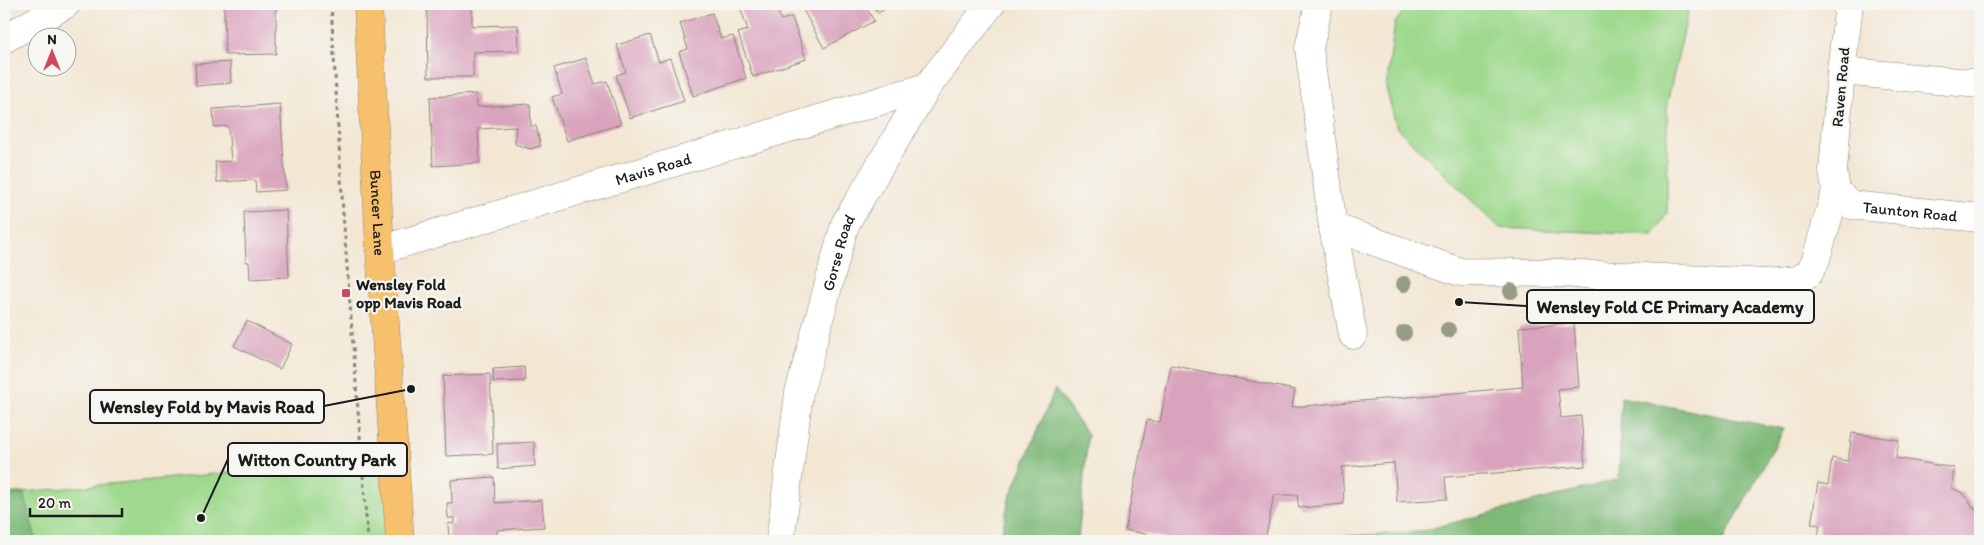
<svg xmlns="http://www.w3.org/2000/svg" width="1984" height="545" font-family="Itim,sans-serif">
<rect width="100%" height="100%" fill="#f6f6f2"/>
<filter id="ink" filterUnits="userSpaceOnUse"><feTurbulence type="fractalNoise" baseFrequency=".02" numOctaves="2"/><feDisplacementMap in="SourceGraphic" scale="10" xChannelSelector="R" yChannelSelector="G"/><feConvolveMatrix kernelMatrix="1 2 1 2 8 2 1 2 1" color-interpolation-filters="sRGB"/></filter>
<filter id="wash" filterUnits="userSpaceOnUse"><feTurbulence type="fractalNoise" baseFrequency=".0096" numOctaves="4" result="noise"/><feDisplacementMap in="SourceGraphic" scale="20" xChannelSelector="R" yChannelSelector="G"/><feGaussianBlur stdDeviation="1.12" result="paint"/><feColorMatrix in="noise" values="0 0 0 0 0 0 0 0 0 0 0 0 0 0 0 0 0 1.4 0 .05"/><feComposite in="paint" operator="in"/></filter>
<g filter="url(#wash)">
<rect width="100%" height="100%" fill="#f3e7d4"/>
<path fill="#9ed98d" stroke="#5d7a54" d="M1409,4H1690L1667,103V213L1653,235L1500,228L1397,128L1386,88L1395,23Z
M395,457L400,541H4V494Z"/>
<path fill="#7eb978" stroke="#4d6a4a" d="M1055,389L1088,435L1078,541H1000L1009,499Z
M1621,397L1784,429L1723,541H1296L1297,539L1418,532L1619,479Z
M24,494L36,541H4V496Z"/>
<g id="blocks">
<path fill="#d9a3bd" d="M224,4H276V54L225,55Z
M427,4H472V26L518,25L519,51L473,52V77H428Z
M739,4H776L781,20L792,17L806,59L753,77L738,33L748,30Z
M810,4H864L874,21L824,48L802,8Z
M873,4H893L878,13Z
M712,13L721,39L733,36L746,78L693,96L679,52L688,49L680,23Z
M650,35L659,62L670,58L684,101L630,118L616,75L626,72L617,45Z
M586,58L595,84L607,81L621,124L567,141L552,97L562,94L554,68Z
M230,62L231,83L196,86L195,64Z
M476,94L477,107L530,104L531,126H536L541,146L530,149L515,144L516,127L478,129L480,163L433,166L430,97Z
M280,104L286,190L256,192L255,180L217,182L215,162L231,161L228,126L214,127L213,109Z
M286,210L289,277L250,279L249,262H246L244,212Z
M247,321L292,344L280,369L234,346Z
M1574,323L1579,387L1558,389L1561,418L1581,416L1585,466L1445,477L1447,499L1397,502L1394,463L1342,467L1344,504L1299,508L1297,495H1274L1265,541H1164L1165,538L1125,530L1147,420L1160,422L1171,365L1295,390L1292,407L1523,387L1519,327Z
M524,367L525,381L493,382V369Z
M490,374L493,454L446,456L443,376Z
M1852,433L1899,440L1896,458L1954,468L1952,488L1963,493L1980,516V541H1817L1820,525L1811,524L1818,483L1828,485L1832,458L1848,461Z
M534,442L535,466L498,469L497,444Z
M494,477L495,503L542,500L544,527L497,530L498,541H455V538H449L448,524L454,523V518H448L447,503H452L451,480Z"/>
</g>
</g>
<g filter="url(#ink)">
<use href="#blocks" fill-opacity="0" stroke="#888278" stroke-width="1"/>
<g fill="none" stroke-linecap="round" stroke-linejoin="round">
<defs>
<g id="minor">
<path d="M1319,4L1309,48L1333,227L1353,335"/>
<path id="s1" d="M1849,4L1841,71L1833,171L1836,191L1851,205L1980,218"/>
<path d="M4,39L66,4"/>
<path d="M1841,71L1980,84"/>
<path d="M1333,227L1460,272L1557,273L1767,283L1798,280L1809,273L1815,262L1836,191"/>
<path id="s2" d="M380,250L927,87"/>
<path id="s3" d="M780,541L799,393L845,224L927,87L991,4"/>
</g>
<g id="major">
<path id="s4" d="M368,4L380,250L400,541"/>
</g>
</defs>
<use href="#minor" stroke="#888278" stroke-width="29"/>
<use href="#major" stroke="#888278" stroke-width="29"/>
<path stroke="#888278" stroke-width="3" stroke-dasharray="4 4" stroke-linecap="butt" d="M331,4L343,213L368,541"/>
<use href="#minor" stroke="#fff" stroke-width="28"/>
<use href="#major" stroke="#f7c06c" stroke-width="28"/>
</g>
<g fill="#969c85">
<circle cx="1404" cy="284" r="8"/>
<circle cx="1511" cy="291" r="8"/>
<circle cx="1448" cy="330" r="8"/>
<circle cx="1404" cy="333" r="8"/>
</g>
</g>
<rect fill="#d1495b" stroke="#f6f6f2" stroke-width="2" x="341" y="288" width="10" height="10" rx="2.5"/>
<g text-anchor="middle" stroke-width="4.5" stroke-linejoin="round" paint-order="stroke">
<g font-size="16" fill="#1c1c1c" stroke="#f6f6f2">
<text transform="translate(1840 87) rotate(-85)" y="6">Raven Road</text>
<text dy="6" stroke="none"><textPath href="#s2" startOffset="285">Mavis Road</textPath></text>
<text dy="6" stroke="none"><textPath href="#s1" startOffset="268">Taunton Road</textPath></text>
<text dy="6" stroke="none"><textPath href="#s4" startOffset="209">Buncer Lane</textPath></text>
<text dy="6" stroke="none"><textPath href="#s3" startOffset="295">Gorse Road</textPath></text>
</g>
<g font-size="16" font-weight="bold" fill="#1c1c1c" stroke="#f6f6f2" text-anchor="start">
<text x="356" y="290">Wensley Fold<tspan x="356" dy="18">opp Mavis Road</tspan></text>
</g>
</g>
<path fill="none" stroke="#1c1c1c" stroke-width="2" d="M1459 302L1527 306M411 389L324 406M201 518L228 459"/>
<g fill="#1c1c1c" stroke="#f6f6f2" stroke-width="2">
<circle cx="1459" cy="302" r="5"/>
<circle cx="411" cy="389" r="5"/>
<circle cx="201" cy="518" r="5"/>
</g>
<g fill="#f6f6f2" stroke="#1c1c1c" stroke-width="2">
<rect x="1527" y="290" width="287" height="33" rx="5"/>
<rect x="90" y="390" width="234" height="33" rx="5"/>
<rect x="228" y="443" width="179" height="33" rx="5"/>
</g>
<g font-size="18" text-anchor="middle" font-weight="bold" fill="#1c1c1c">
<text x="1670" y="313">Wensley Fold CE Primary Academy</text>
<text x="207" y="413">Wensley Fold by Mavis Road</text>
<text x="317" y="466">Witton Country Park</text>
</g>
<rect width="1984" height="545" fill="none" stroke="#f6f6f2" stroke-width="20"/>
<g transform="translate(52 52)"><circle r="24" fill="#f6f6f2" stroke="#9f9f9c"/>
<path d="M0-4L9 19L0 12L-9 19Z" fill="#d1495b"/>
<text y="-8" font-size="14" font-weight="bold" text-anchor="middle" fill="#1c1c1c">N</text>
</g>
<path d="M30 508v8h92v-8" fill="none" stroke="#1c1c1c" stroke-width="2.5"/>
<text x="38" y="508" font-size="15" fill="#1c1c1c" stroke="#f6f6f2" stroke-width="4" paint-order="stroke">20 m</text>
</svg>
